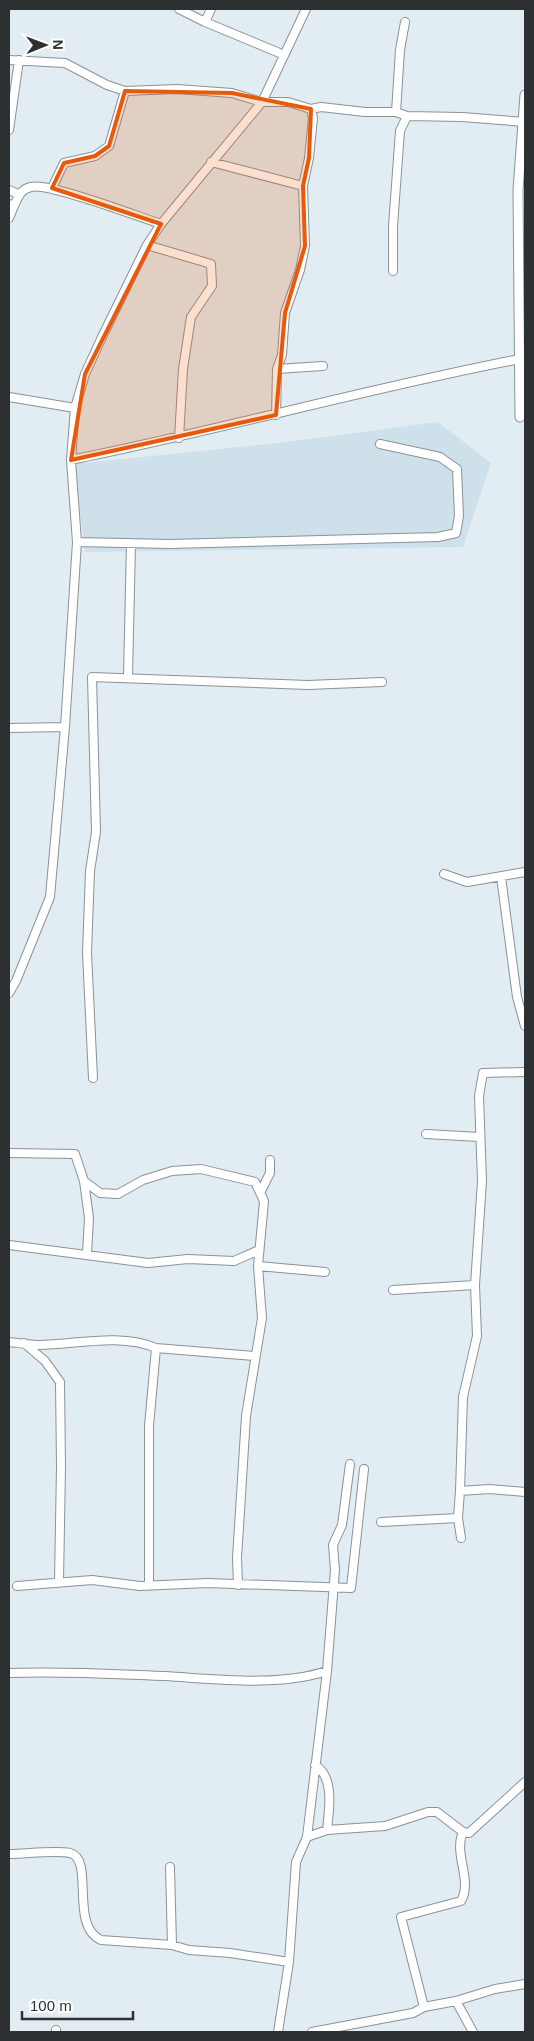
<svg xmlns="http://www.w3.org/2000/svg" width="534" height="2041" font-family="Helvetica,sans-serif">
<rect width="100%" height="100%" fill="#e1edf3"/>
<path fill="#cee0ea" d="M438,422L491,463L463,547L85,552L74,464L287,442Z"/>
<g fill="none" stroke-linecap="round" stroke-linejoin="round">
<defs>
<path id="minor" d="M179,9L205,22L282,54
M205,22L211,9
M9,60L65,63L107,85L125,91L177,89L232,93L262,102H288L311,109L321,107L365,112H396L407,116L462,117L525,122
M396,112L400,50L405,22
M9,130L19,60
M211,162L303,186
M52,188L64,163L95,156L109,146L125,91
M9,190L18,194
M9,204L14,206C18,197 21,189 31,187C48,182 139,217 161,224
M9,218L14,206
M147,245L211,264L212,286L191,317L183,369L179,438
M393,271V226L400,131L407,116
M277,369L323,366
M9,397L75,408
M276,415L277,369L282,355L285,313L300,270L305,246L303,186L309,158L313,118L311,109
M71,460C221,430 369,388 520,359
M77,542L170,544L438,537L456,533L459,516L457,469L440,457L380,444
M128,677L131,543
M9,728L65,727
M444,874L467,882L525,872
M501,877L517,997L525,1026
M9,993L16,981L50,897L65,727L77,542L71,460L75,408L85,374L102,337L147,245L161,224L262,102L306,9
M93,1078L87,953L90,871L96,832L92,677L308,685L382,682
M426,1134L479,1137
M9,1153L75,1154L84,1181L100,1193L118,1194L143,1180L172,1171L201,1169L255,1182L264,1201L258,1266L262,1318L246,1416L237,1558L238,1585
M84,1181L89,1218L87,1254
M261,1191L270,1173V1160
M9,1245L148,1263L188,1259L234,1261L259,1250
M258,1266L325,1272
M393,1290L475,1285L482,1181L479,1096L483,1073L525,1072
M9,1342C19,1343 30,1345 40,1345C77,1344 121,1333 156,1348L254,1356
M24,1343L45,1361L60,1382L61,1467L59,1581
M460,1491L463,1397L477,1336L475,1285
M458,1518L461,1538
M381,1522L458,1518L460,1491L489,1489L525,1492
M149,1585V1426L156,1348
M17,1586L92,1580L140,1586L208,1583L351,1588L364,1469
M9,1673C61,1671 113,1674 165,1676C216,1679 278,1687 327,1671
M327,1830L385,1826L428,1812H437L463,1832
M307,1837L327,1671L335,1570L333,1545L342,1525L350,1464
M9,1854C25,1854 56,1850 70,1853C95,1859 69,1926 101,1940L172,1945L189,1950L230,1953L289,1962
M170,1867L172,1945
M456,2001L473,2032
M424,2007L401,1917L461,1901C473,1880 453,1854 463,1832L469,1833L525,1782
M56,2032V2030
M278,2032L289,1962L296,1862L307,1837L327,1830C329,1810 335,1777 315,1765
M312,2032L413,2013L424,2007L456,2001L495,1989L525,1984"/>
<path id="tertiary" d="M520,417L518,190L525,95"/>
</defs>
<use href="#minor" stroke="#889398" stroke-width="10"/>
<use href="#tertiary" stroke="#889398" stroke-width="11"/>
<use href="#minor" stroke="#fff" stroke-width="8"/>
<use href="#tertiary" stroke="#fff" stroke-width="9"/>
</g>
<path fill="#e8590c" fill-opacity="0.2" stroke="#e8590c" stroke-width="4" stroke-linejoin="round" d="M125,91L232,93L311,109L309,158L303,186L305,246L285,313L276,415L71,460L85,374L161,224L52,188L64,163L95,156L109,146Z"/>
<rect width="534" height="2041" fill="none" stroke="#2c3033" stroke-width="20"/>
<g transform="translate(45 45) rotate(89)" stroke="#ffffff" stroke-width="4" paint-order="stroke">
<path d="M0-4L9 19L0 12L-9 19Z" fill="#2c3033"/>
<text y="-8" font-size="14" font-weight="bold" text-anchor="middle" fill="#2c3033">N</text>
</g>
<path d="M22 2011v8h111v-8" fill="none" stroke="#2c3033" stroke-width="2.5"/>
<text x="30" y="2011" font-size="15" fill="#2c3033" stroke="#ffffff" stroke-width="4" paint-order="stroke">100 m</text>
</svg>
